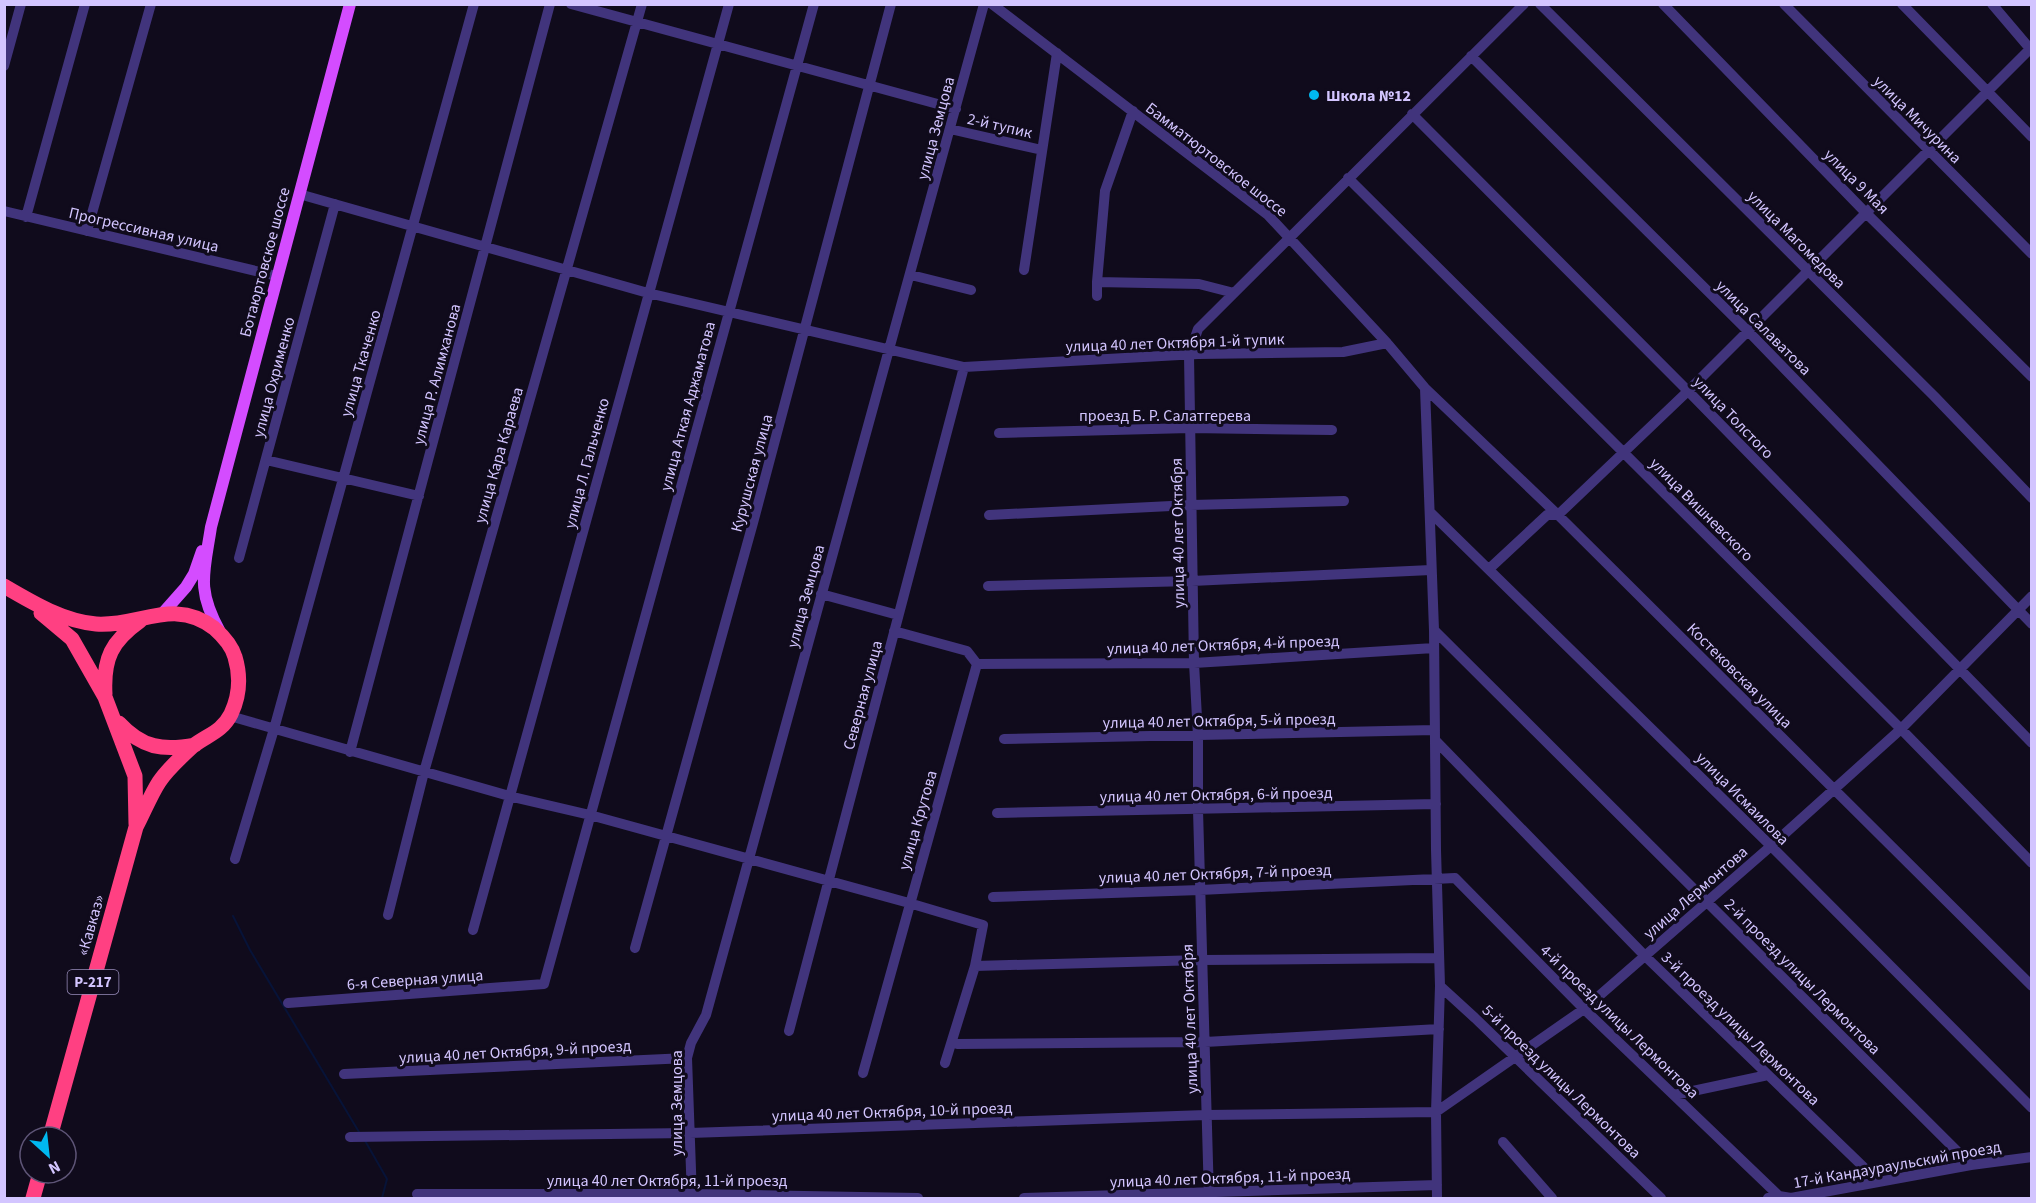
<svg xmlns="http://www.w3.org/2000/svg" width="2036" height="1203" font-family="'Source Sans 3',sans-serif">
<rect width="100%" height="100%" fill="#100b1c"/>
<g fill="none" stroke-linecap="round" stroke-linejoin="round">
<path stroke="#071338" stroke-width="2" d="M233,916L250,950L359,1132
M364,1139L387,1179L382,1198"/>
<path stroke="#41347c" stroke-width="10" d="M571,4L956,109
M992,4L1268,215L1387,343L1425,388L1558,515L2032,986
M1540,4L1934,396L2032,498
M1663,4L1866,213L2032,377
M1784,4L2032,254
M1902,4L2032,137
M1992,4L2032,51
M1471,56L1748,331L2032,624
M4,66L21,4
M1412,114L1688,391L2032,743
M950,129L1042,150
M1348,178L1901,729L2032,863
M299,194L648,293L964,367L1198,354L1343,352L1387,343
M4,211L277,276
M26,217L85,4
M87,231L151,4
M1024,270L1057,53
M911,275L971,290
M1097,282L1105,191L1133,111
M1097,296V282L1199,284L1234,293
M1425,388L1434,630L1436,850L1440,986L1436,1112L1437,1198
M999,433L1190,428L1332,430
M266,460L419,496
M1431,513L1771,846L2032,1108
M989,515L1191,505L1344,501
M239,558L335,204
M1489,569L1547,515H1558L1688,391L2030,49
M988,586L1192,581L1431,570
M821,594L898,615
M1434,630L1971,1165
M977,664L1194,663L1434,648
M230,716L509,796L590,815L909,903L983,925L975,966L945,1063
M1004,739L1435,730
M1435,740L1645,956L1878,1181
M350,752L550,4
M997,813L1436,804
M235,859L274,729L474,4
M993,897L1200,890L1455,878L1584,1009L1779,1196
M388,915L424,772L642,4
M473,930L729,4
M635,948L753,523L891,4
M975,966L1202,960L1438,958
M1440,986L1475,1018L1661,1198
M288,1003L544,984L814,4
M789,1031L964,367
M957,1044L1205,1042L1439,1029
M863,1073L977,664L967,651L894,631
M344,1074L687,1058
M1674,1095L1768,1075
M350,1137L690,1133L1206,1115L1436,1112L1584,1009L1771,846L1901,729L2032,596
M1503,1142L1552,1198
M417,1194H692L918,1198
M692,1198L687,1058L691,1043L706,1015L984,4
M1024,1198L1437,1185
M1209,1198L1198,810V736L1194,663L1189,355L1198,329L1524,4
M1768,1198L1779,1196L1791,1198L1971,1165L2032,1157"/>
<path stroke="#d44cff" stroke-width="12" d="M163,613L186,587L194,574L202,551
M220,632C196,589 204,573 211,527L350,4"/>
<path stroke="#ff4082" stroke-width="15" d="M4,586C33,603 63,621 96,624C139,627 174,597 214,628C223,636 232,646 235,657C241,677 240,695 231,714C222,732 207,735 193,746C182,756 167,770 159,782C150,796 144,812 136,827L50,1137
M41,613L72,639L105,697L135,776L136,824
M105,694C103,658 112,641 140,621
M119,723C142,748 163,751 195,745
M33,1198L40,1173"/>
</g>
<circle fill="#00b8f0" stroke="#100b1c" stroke-width="2" cx="1314" cy="95" r="6"/>
<g text-anchor="middle" stroke-width="6" stroke-linejoin="round" paint-order="stroke">
<rect fill="#100b1c" stroke="#988dbb" stroke-width="1.5" x="67.5" y="970" width="51" height="24" rx="4.5"/>
<g font-size="15" font-weight="bold" fill="#d3c5ff">
<text x="93" y="987">Р-217</text>
</g>
<g font-size="16" font-weight="bold" fill="#d3c5ff" stroke="#100b1c" text-anchor="start">
<text x="1326" y="101">Школа №12</text>
</g>
<g font-size="16" fill="#d3c5ff" stroke="#100b1c">
<text transform="translate(1918 119) rotate(45)" y="6">улица Мичурина</text>
<text transform="translate(1000 125) rotate(13)" y="6">2-й тупик</text>
<text transform="translate(935 128) rotate(-75)" y="6">улица Земцова</text>
<text transform="translate(1217 159) rotate(38)" y="6">Бамматюртовское шоссе</text>
<text transform="translate(1857 181) rotate(45)" y="6">улица 9 Мая</text>
<text transform="translate(144 229) rotate(13)" y="6">Прогрессивная улица</text>
<text transform="translate(1797 239) rotate(45)" y="6">улица Магомедова</text>
<text transform="translate(264 262) rotate(-75)" y="6">Ботаюртовское шоссе</text>
<text transform="translate(1764 327) rotate(45)" y="6">улица Салаватова</text>
<text transform="translate(1175 342) rotate(-2)" y="6">улица 40 лет Октября 1-й тупик</text>
<text transform="translate(360 363) rotate(-74)" y="6">улица Ткаченко</text>
<text transform="translate(436 374) rotate(-75)" y="6">улица Р. Алимханова</text>
<text transform="translate(273 377) rotate(-75)" y="6">улица Охрименко</text>
<text transform="translate(687 406) rotate(-75)" y="6">улица Аткая Аджаматова</text>
<text x="1165" y="421">проезд Б. Р. Салатгерева</text>
<text transform="translate(1734 417) rotate(46)" y="6">улица Толстого</text>
<text transform="translate(498 455) rotate(-74)" y="6">улица Кара Караева</text>
<text transform="translate(586 463) rotate(-75)" y="6">улица Л. Гальченко</text>
<text transform="translate(751 473) rotate(-75)" y="6">Курушская улица</text>
<text transform="translate(1702 509) rotate(45)" y="6">улица Вишневского</text>
<text transform="translate(1177 533) rotate(-91)" y="6">улица 40 лет Октября</text>
<text transform="translate(805 596) rotate(-75)" y="6">улица Земцова</text>
<text transform="translate(1223 644) rotate(-2)" y="6">улица 40 лет Октября, 4-й проезд</text>
<text transform="translate(1740 675) rotate(45)" y="6">Костековская улица</text>
<text transform="translate(862 695) rotate(-75)" y="6">Северная улица</text>
<text transform="translate(1219 720) rotate(-1)" y="6">улица 40 лет Октября, 5-й проезд</text>
<text transform="translate(1216 794) rotate(-1)" y="6">улица 40 лет Октября, 6-й проезд</text>
<text transform="translate(1743 798) rotate(45)" y="6">улица Исмаилова</text>
<text transform="translate(917 820) rotate(-74)" y="6">улица Крутова</text>
<text transform="translate(1215 873) rotate(-2)" y="6">улица 40 лет Октября, 7-й проезд</text>
<text transform="translate(1695 892) rotate(-41)" y="6">улица Лермонтова</text>
<text transform="translate(90 925) rotate(-74)" y="6">«Кавказ»</text>
<text transform="translate(1803 976) rotate(45)" y="6">2-й проезд улицы Лермонтова</text>
<text transform="translate(415 979) rotate(-4)" y="6">6-я Северная улица</text>
<text transform="translate(1189 1019) rotate(-92)" y="6">улица 40 лет Октября</text>
<text transform="translate(1620 1021) rotate(44)" y="6">4-й проезд улицы Лермонтова</text>
<text transform="translate(1741 1028) rotate(44)" y="6">3-й проезд улицы Лермонтова</text>
<text transform="translate(515 1051) rotate(-3)" y="6">улица 40 лет Октября, 9-й проезд</text>
<text transform="translate(1562 1081) rotate(44)" y="6">5-й проезд улицы Лермонтова</text>
<text transform="translate(676 1103) rotate(-90)" y="6">улица Земцова</text>
<text transform="translate(892 1111) rotate(-2)" y="6">улица 40 лет Октября, 10-й проезд</text>
<text transform="translate(1897 1164) rotate(-10)" y="6">17-й Кандаураульский проезд</text>
<text transform="translate(1230 1177) rotate(-2)" y="6">улица 40 лет Октября, 11-й проезд</text>
<text x="667" y="1186">улица 40 лет Октября, 11-й проезд</text>
</g>
</g>
<rect width="2036" height="1203" fill="none" stroke="#d3c5ff" stroke-width="12"/>
<g transform="translate(48 1155) rotate(153)"><circle r="28" fill="#100b1c" stroke="#5e5577" stroke-width="1.5"/>
<path d="M0-4.5L10 22L0 15L-10 22Z" fill="#00b8f0"/>
<text y="-9" font-size="16" font-weight="bold" text-anchor="middle" fill="#d3c5ff">N</text>
</g>
</svg>
